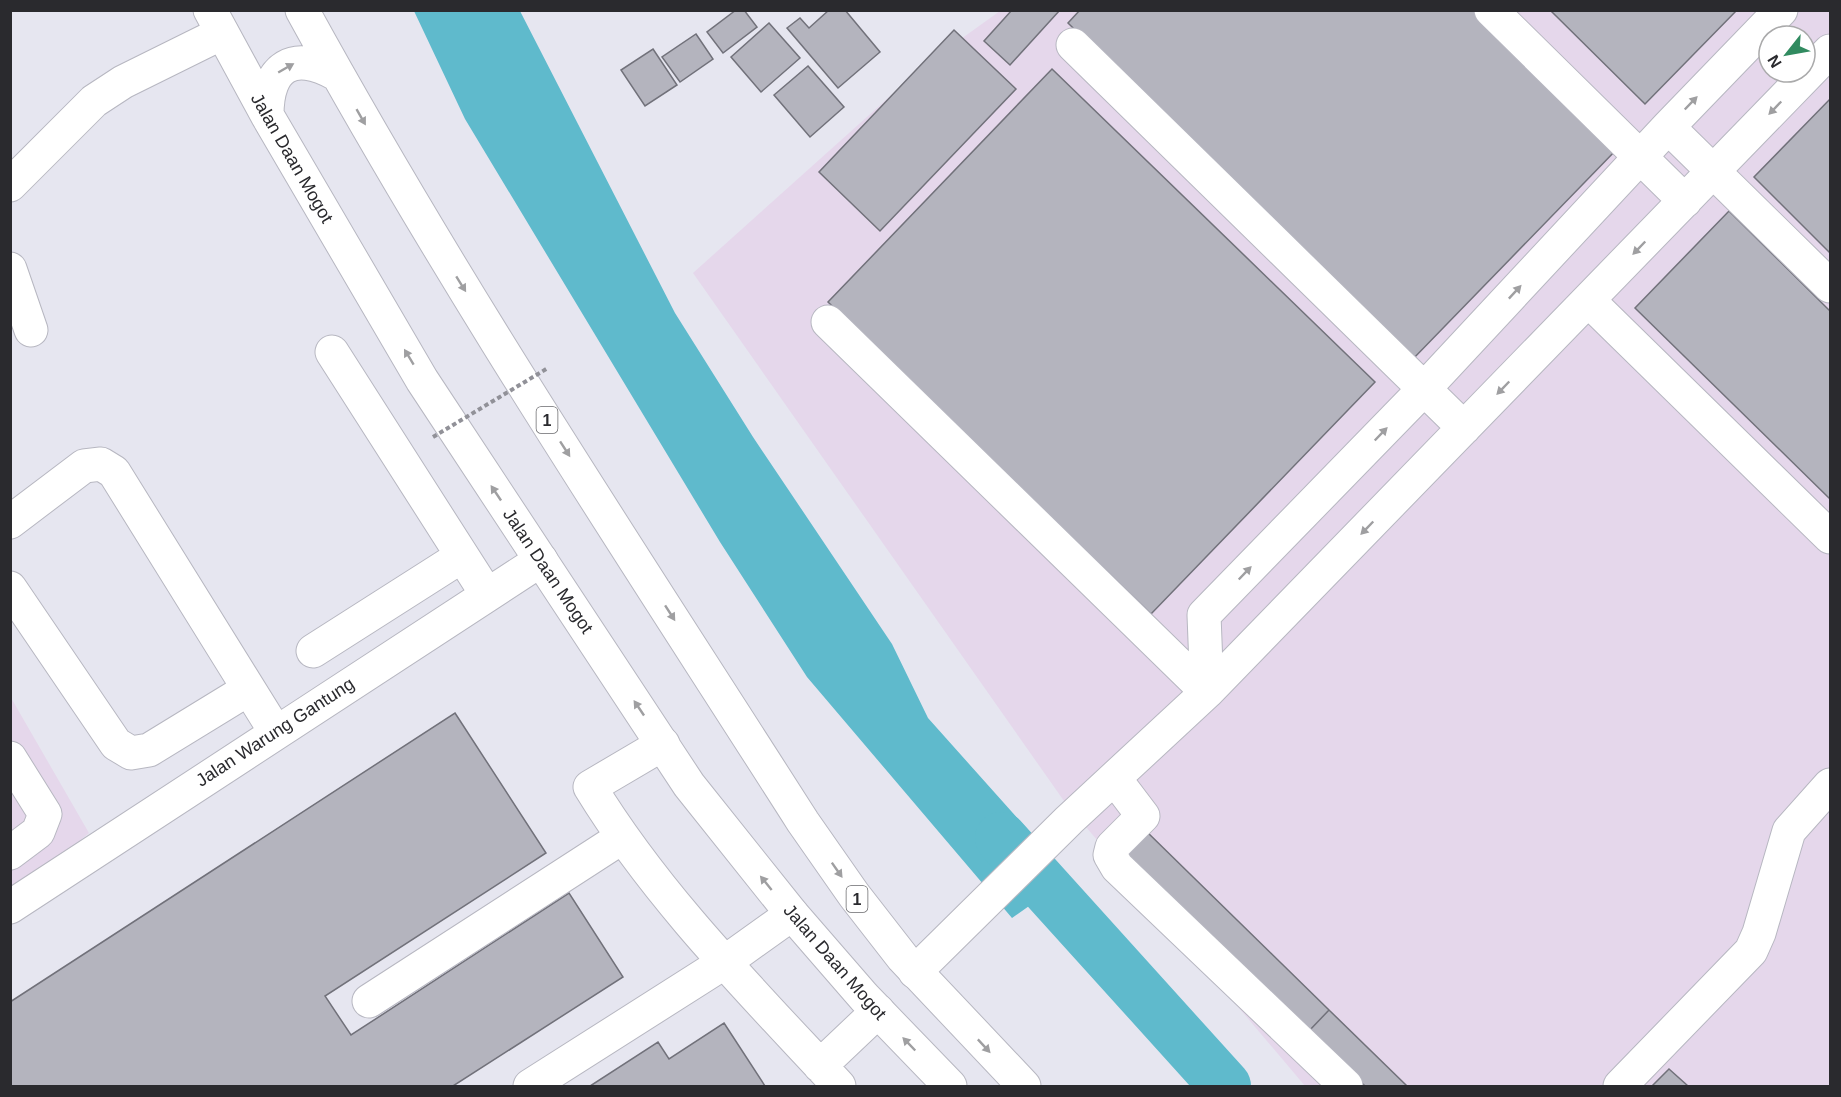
<svg xmlns="http://www.w3.org/2000/svg" width="1841" height="1097" font-family="Arial,sans-serif">
<rect width="100%" height="100%" fill="#e6e6f0"/>
<path fill="#e5d7eb" fill-rule="evenodd" d="M1000,11H1830V1086H1305L1064,801L693,273L926,64ZM1769,36H1805V72H1769Z
M10,696L89,833L30,882L10,894Z"/>
<path fill="#5fbacc" d="M414,11H520L675,313L753,437L892,644L928,718L1070,877L1012,918L807,677L720,542L465,119Z"/>
<g fill="none" stroke-linecap="round" stroke-linejoin="round">
<path stroke="#5fbacc" stroke-width="52" d="M1001,838L1225,1086"/>
</g>
<path fill="#b4b4be" stroke="#71717a" stroke-width="1.5" d="M736,10H744L757,27L723,53L707,32Z
M829,10H845L880,52L838,88L787,28L800,18L809,28Z
M1012,10H1060L1010,65L984,41Z
M1080,10H1475L1617,149L1412,360L1068,23Z
M1550,10H1737L1645,104Z
M769,23L800,58L761,92L731,57Z
M954,30L1016,89L880,231L819,172Z
M696,34L713,59L680,82L662,57Z
M653,49L677,85L645,106L621,70Z
M808,66L844,107L810,137L774,95Z
M1052,69L1375,382L1151,614L828,302Z
M1830,99V253L1754,177Z
M1729,211L1830,311V499L1635,308Z
M455,713L546,853L325,996L351,1035L569,893L623,977L453,1086H10V1002Z
M1144,829L1329,1010L1308,1032L1123,851Z
M1329,1010L1407,1086H1365L1308,1032Z
M724,1023L765,1086H590L658,1042L669,1059Z
M1669,1069L1688,1086H1652Z"/>
<g fill="none" stroke-linecap="round" stroke-linejoin="round">
<defs>
<path id="minor" d="M1491,10L1685,201
M1073,45L1464,428
M1668,127L1830,286
M10,185L94,101L123,82L222,33
M10,269L31,330
M1588,300L1830,537
M828,322L1207,692
M332,352L486,593
M10,522L84,466L101,464L114,472L275,731
M10,588L116,744L131,753L149,750L247,690
M313,651L462,556
M1207,692L1204,615L1424,389L1668,127L1781,10
M663,744L590,787C657,897 752,992 839,1086
M10,758L45,814L38,832L10,853
M1115,779L1143,816L1112,847L1110,855L1117,867L1346,1086
M10,907L541,560
M915,972L1069,820L1207,692L1830,51
M369,1001L621,838
M820,1066L878,1011
M530,1086L725,962L792,914
M1620,1086L1751,951L1759,933L1789,831L1830,785"/>
<path id="highway" d="M210,10L267,115L422,380L689,785L792,914L864,997L950,1086
M302,10C455,289 632,554 803,822L854,895L903,958L1024,1086
M267,115C267,66 293,50 336,74"/>
</defs>
<use href="#minor" stroke="#b7b7c1" stroke-width="35"/>
<use href="#highway" stroke="#b7b7c1" stroke-width="35"/>
<use href="#minor" stroke="#fff" stroke-width="33"/>
<use href="#highway" stroke="#fff" stroke-width="33"/>
<path stroke="#919198" stroke-width="4" stroke-dasharray="4.5 3" stroke-linecap="butt" d="M433,437L548,368"/>
</g>
<defs><path id="oneway-solid" d="M-6-.8H1V-3.2L6.5 0L1 3.2V.8H-6Z" transform="scale(1.5)"/></defs>
<g fill="#9f9fa1">
<use href="#oneway-solid" transform="translate(286 68) rotate(-30)"/>
<use href="#oneway-solid" transform="translate(1691 103) rotate(-46)"/>
<use href="#oneway-solid" transform="translate(1775 108) rotate(134)"/>
<use href="#oneway-solid" transform="translate(361 117) rotate(60)"/>
<use href="#oneway-solid" transform="translate(1639 248) rotate(134)"/>
<use href="#oneway-solid" transform="translate(461 284) rotate(58)"/>
<use href="#oneway-solid" transform="translate(1515 292) rotate(-47)"/>
<use href="#oneway-solid" transform="translate(409 357) rotate(-121)"/>
<use href="#oneway-solid" transform="translate(1503 388) rotate(134)"/>
<use href="#oneway-solid" transform="translate(1381 434) rotate(-46)"/>
<use href="#oneway-solid" transform="translate(565 449) rotate(57)"/>
<use href="#oneway-solid" transform="translate(496 493) rotate(-124)"/>
<use href="#oneway-solid" transform="translate(1367 528) rotate(134)"/>
<use href="#oneway-solid" transform="translate(1245 573) rotate(-46)"/>
<use href="#oneway-solid" transform="translate(670 613) rotate(57)"/>
<use href="#oneway-solid" transform="translate(639 708) rotate(-124)"/>
<use href="#oneway-solid" transform="translate(837 870) rotate(55)"/>
<use href="#oneway-solid" transform="translate(766 883) rotate(-129)"/>
<use href="#oneway-solid" transform="translate(909 1044) rotate(-134)"/>
<use href="#oneway-solid" transform="translate(984 1046) rotate(47)"/>
</g>
<g text-anchor="middle" stroke-width="6" stroke-linejoin="round" paint-order="stroke">
<g fill="#fff" stroke="#6a6a6d" stroke-width="1.5">
<rect x="536.5" y="407" width="21" height="26" rx="4.5"/>
<rect x="846.5" y="886" width="21" height="26" rx="4.5"/>
</g>
<g font-size="16" font-weight="bold" fill="#2a2a2e">
<text x="547" y="426">1</text>
<text x="857" y="905">1</text>
</g>
<g font-size="18" fill="#2a2a2e" stroke="#fff">
<text transform="translate(292 158) rotate(60)" y="6">Jalan Daan Mogot</text>
<text transform="translate(548 571) rotate(56)" y="6">Jalan Daan Mogot</text>
<text transform="translate(275 732) rotate(-33)" y="6">Jalan Warung Gantung</text>
<text transform="translate(835 962) rotate(49)" y="6">Jalan Daan Mogot</text>
</g>
</g>
<rect width="1841" height="1097" fill="none" stroke="#2a2a2e" stroke-width="24"/>
<g transform="translate(1787 54) rotate(239)"><circle r="28" fill="#ffffff" stroke="#aaaaab" stroke-width="1.5"/>
<path d="M0-4.5L10 22L0 15L-10 22Z" fill="#318b60"/>
<text y="-9" font-size="16" font-weight="bold" text-anchor="middle" fill="#2a2a2e">N</text>
</g>
</svg>
